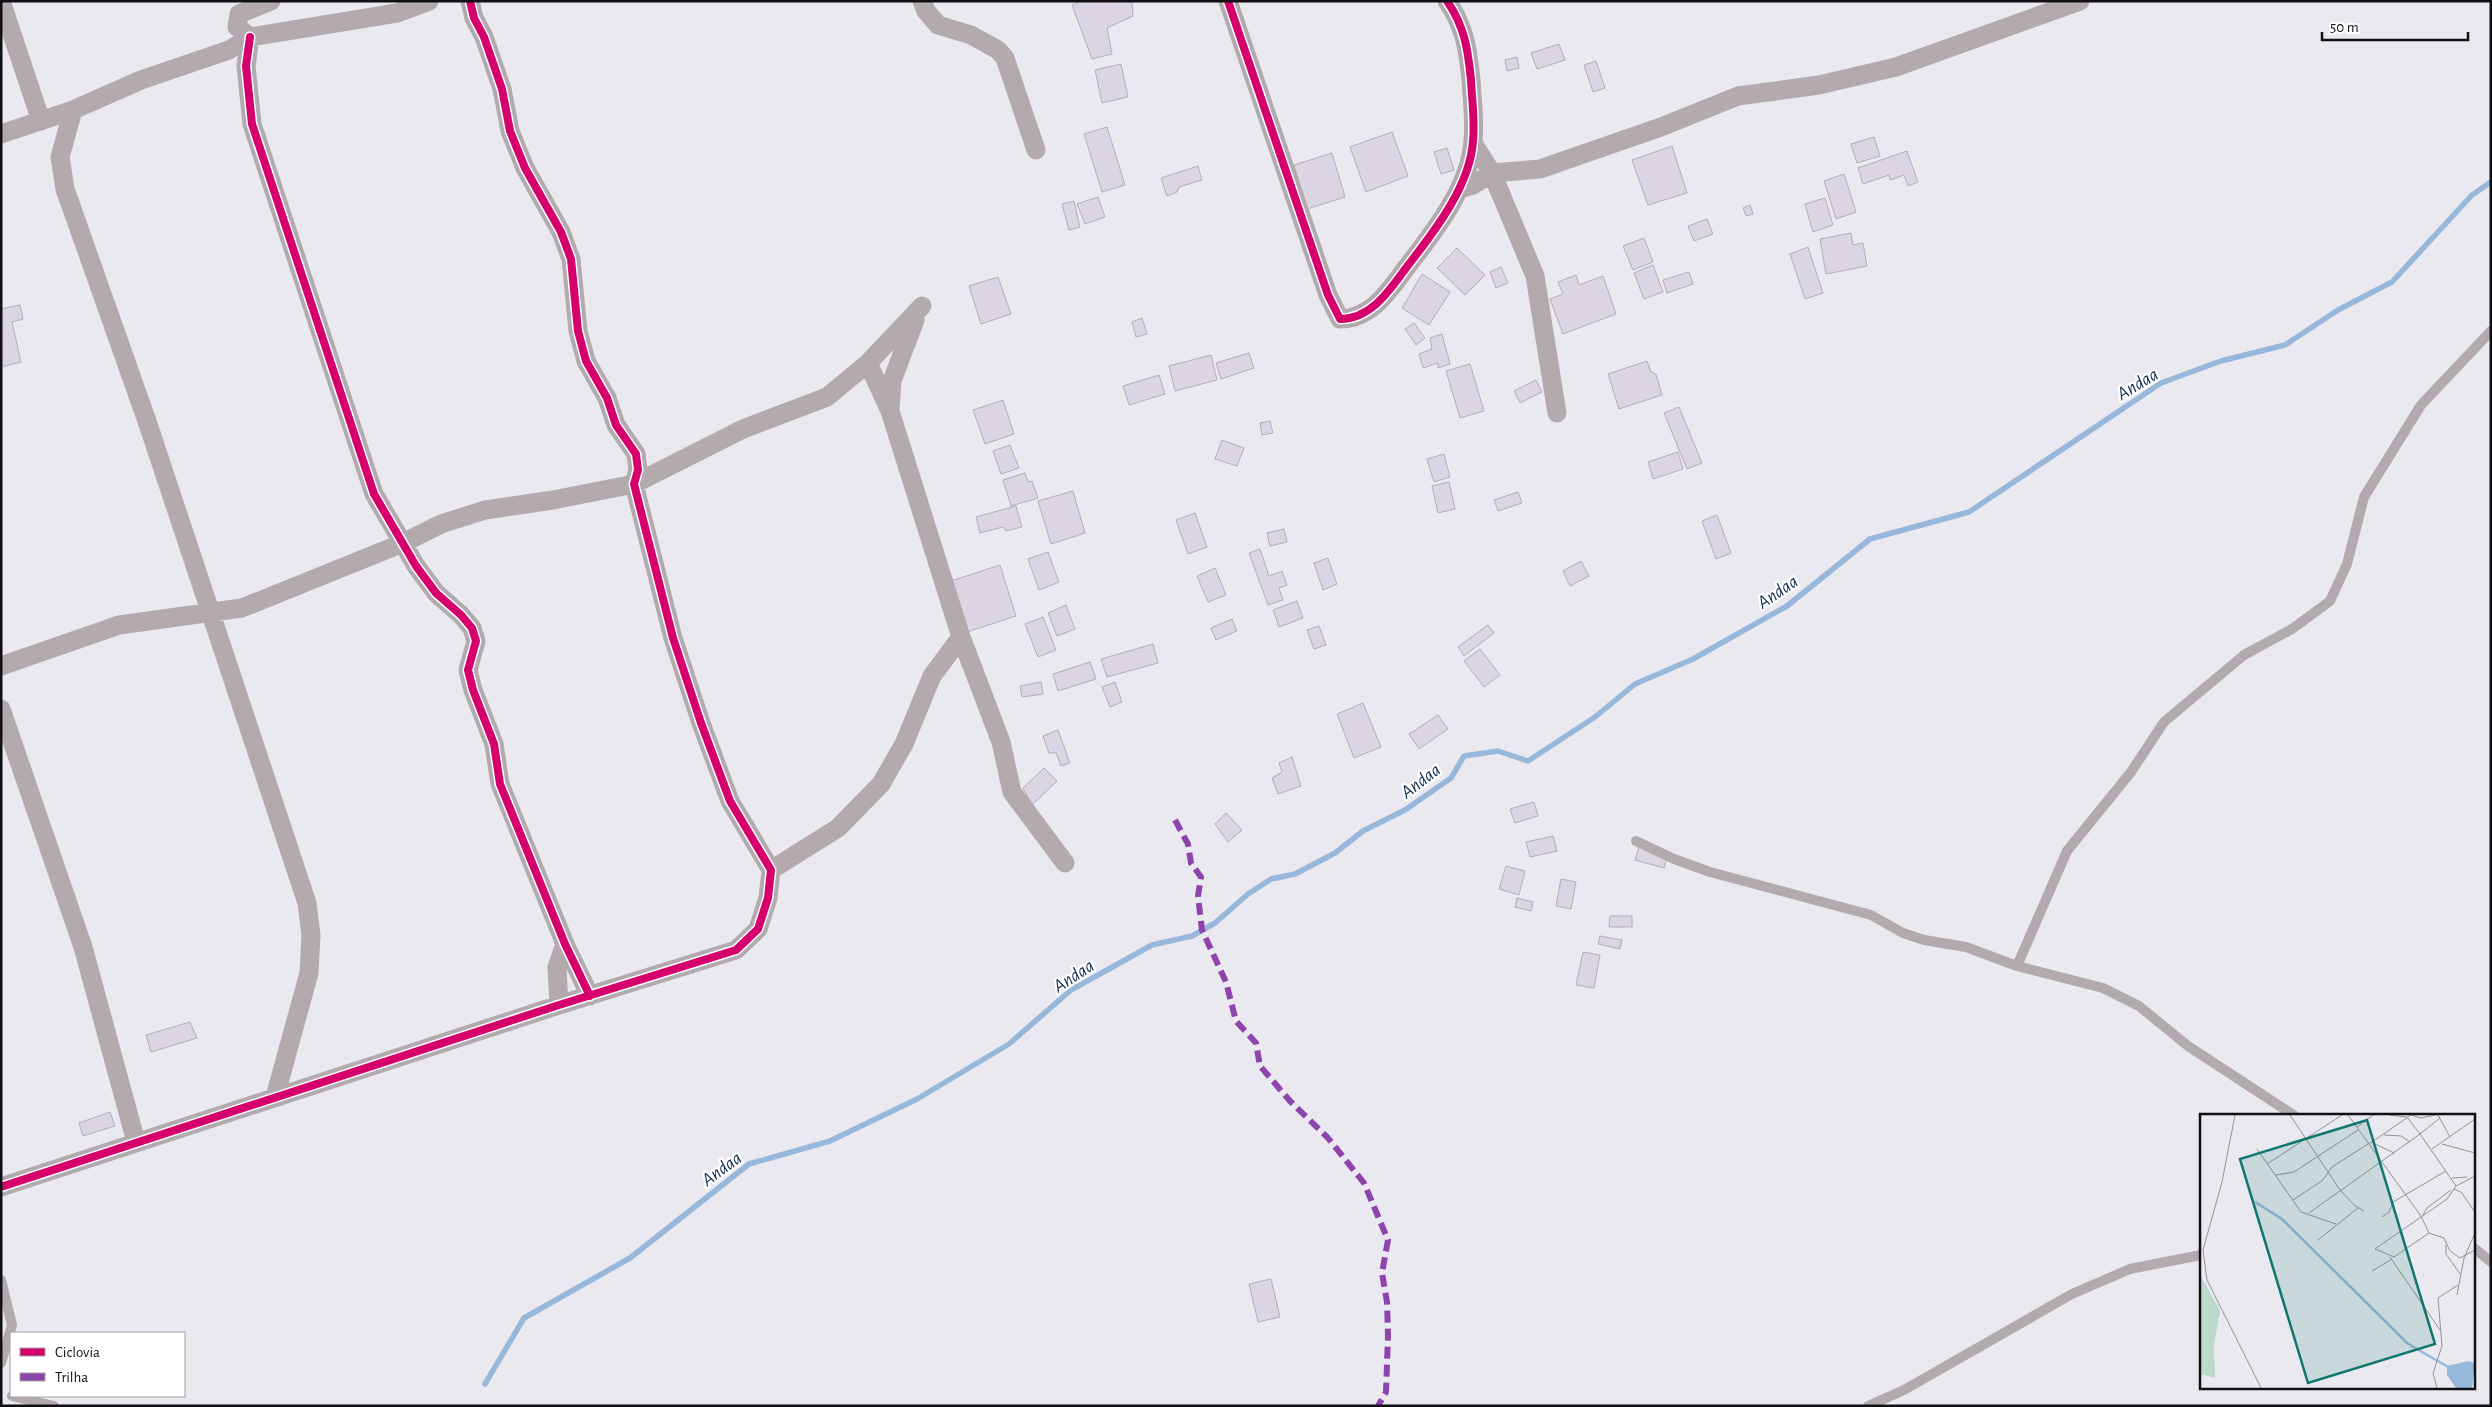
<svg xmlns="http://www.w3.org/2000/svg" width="2492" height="1407" font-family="'Alegreya Sans',sans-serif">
<rect width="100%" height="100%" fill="#eae9ef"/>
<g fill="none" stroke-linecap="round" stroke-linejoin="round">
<path stroke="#97b7db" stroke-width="5.5" d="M485,1384L524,1318L630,1258L749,1164L830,1141L917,1099L1009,1044L1071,990L1152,945L1192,936L1215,923L1248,894L1271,879L1295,874L1335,853L1363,831L1405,810L1451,778L1464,756L1498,751L1528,761L1595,717L1635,684L1693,659L1787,606L1870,539L1969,512L2161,383L2221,361L2285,345L2338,310L2392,282L2472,195L2491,182"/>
</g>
<path fill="#dad4e3" stroke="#b0afb4" d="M1081,1H1132L1133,16L1107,28L1112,54L1092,59L1072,5Z
M1559,44L1565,60L1537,69L1531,53Z
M1517,57L1519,68L1507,71L1505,60Z
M1596,61L1605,88L1593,92L1584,65Z
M1121,64L1128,97L1102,103L1095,70Z
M1107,127L1125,185L1102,192L1084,134Z
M1392,132L1408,176L1366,192L1350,147Z
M1874,137L1880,156L1857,163L1851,144Z
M1672,146L1687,193L1648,205L1632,160Z
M1447,148L1454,170L1441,174L1434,152Z
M1907,151L1918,182L1908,186L1904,175L1890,180L1889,175L1863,184L1858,168Z
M1332,153L1345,197L1307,209L1294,165Z
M1198,166L1202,180L1179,187L1177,192L1167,196L1161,178Z
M1844,174L1856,212L1836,219L1824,181Z
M1098,197L1105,217L1085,224L1077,204Z
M1825,198L1833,225L1813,232L1805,204Z
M1074,201L1080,227L1069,230L1062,204Z
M1750,205L1753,214L1746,216L1743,208Z
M1707,219L1713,234L1694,241L1688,226Z
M1851,233L1853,245L1863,243L1867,266L1826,274L1820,239Z
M1644,238L1653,262L1633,270L1623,246Z
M1808,247L1823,293L1805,299L1790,254Z
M1457,248L1485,275L1465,295L1437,268Z
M1653,265L1663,292L1644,299L1634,273Z
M1501,267L1508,283L1496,288L1490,272Z
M1689,272L1693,284L1667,293L1663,280Z
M1422,274L1450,292L1429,325L1402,308Z
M1576,275L1579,285L1603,276L1616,314L1563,334L1550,299L1563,294L1558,282Z
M998,277L1011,314L981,324L969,286Z
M20,305L23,319L12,322L21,362L1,367V309Z
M1142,318L1147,334L1136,337L1132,322Z
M1414,323L1425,338L1416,345L1405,329Z
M1442,334L1450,364L1438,368V363L1423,368L1419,354L1432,349L1430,338Z
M1249,353L1254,368L1221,379L1216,363Z
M1211,355L1217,380L1175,391L1169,366Z
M1647,361L1651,372L1656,374L1662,395L1619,409L1608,374Z
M1470,364L1484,411L1460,418L1446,371Z
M1159,375L1165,394L1129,405L1123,386Z
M1536,380L1542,392L1520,403L1514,391Z
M1003,400L1014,434L985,444L973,410Z
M1679,407L1702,463L1687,469L1664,413Z
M1270,421L1273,433L1262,435L1260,423Z
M1222,440L1244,448L1237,466L1215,459Z
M1010,445L1019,468L1001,474L993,451Z
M1678,452L1683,469L1653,479L1648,462Z
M1444,454L1450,477L1434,482L1427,459Z
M1025,473L1028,482L1032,481L1038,498L1011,506L1003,480Z
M1449,482L1455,509L1438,513L1432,486Z
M1073,491L1085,533L1051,544L1038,501Z
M1518,492L1522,503L1498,511L1494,500Z
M1016,506L1022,527L1006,531L1003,527L980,533L976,517Z
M1195,513L1207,547L1188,554L1176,520Z
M1717,515L1731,553L1716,559L1702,521Z
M1284,529L1287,542L1270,546L1267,533Z
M1260,549L1269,576L1282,571L1287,585L1279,588L1283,600L1268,605L1249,553Z
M1048,552L1059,582L1039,590L1028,559Z
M1328,558L1337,584L1323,590L1314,563Z
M1581,561L1589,576L1570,586L1563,571Z
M1000,565L1016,616L967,632L951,581Z
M1215,568L1226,595L1208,602L1197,576Z
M1297,601L1303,618L1279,627L1273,610Z
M1066,605L1075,629L1057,636L1048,613Z
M1043,617L1056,650L1038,657L1025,624Z
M1232,619L1237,631L1216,640L1211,628Z
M1488,625L1494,633L1464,656L1458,647Z
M1319,626L1326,645L1314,649L1307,630Z
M1153,644L1158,663L1107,677L1101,659Z
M1480,649L1500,675L1484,687L1464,661Z
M1090,662L1096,679L1058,691L1053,674Z
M1041,682L1043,694L1022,697L1020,686Z
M1115,682L1122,702L1110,707L1102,687Z
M1363,703L1381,747L1354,758L1337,714Z
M1438,715L1448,729L1419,749L1409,734Z
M1058,730L1070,763L1061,766L1056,753H1049L1043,736Z
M1292,757L1301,786L1278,794L1272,778L1282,772L1279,763Z
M1044,768L1057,781L1032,805L1023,788Z
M1534,802L1538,816L1515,823L1510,809Z
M1226,813L1242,830L1228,842L1215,824Z
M1553,836L1557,851L1530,857L1526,842Z
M1639,847L1668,855L1664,868L1635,860Z
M1506,866L1525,871L1519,895L1499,889Z
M1561,879L1576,882L1571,909L1556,906Z
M1517,898L1533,902L1531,911L1515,907Z
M1610,916H1632V927H1609Z
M1600,936L1622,940L1620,949L1598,944Z
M1583,952L1600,955L1594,988L1576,985Z
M190,1022L197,1038L151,1052L146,1035Z
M110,1112L115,1126L83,1136L79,1123Z
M1271,1279L1280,1317L1258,1322L1249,1284Z"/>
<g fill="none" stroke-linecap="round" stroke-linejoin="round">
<path stroke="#b3aaae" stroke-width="10" d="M1636,841L1674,859L1710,872L1871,915L1903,933L1924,940L1966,947L2017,966L2103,988L2139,1006L2188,1046L2295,1116
M2017,966L2067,851L2131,772L2164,722L2244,655L2292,629L2330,601L2347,564L2364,497L2421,405L2491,331
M2473,1247L2491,1262
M1,1280L12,1325L1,1363
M12,1396L54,1406
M1868,1406L1904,1390L2072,1294L2130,1269L2201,1255"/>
<path stroke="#b3aaae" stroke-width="19" d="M1,1L41,121
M922,1L926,11L938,25L971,35L998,50L1005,58L1036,150
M1228,1L1328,295L1340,319C1371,319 1389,291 1406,268C1433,233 1470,187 1473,141C1475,121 1472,100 1471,80C1468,50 1465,27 1447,1
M250,37L246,66L252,124L374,494L416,566L436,593L461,615L472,628L476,641L468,670L473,690L494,744L500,784L565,944L590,996
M250,37L237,27L239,14L271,1
M73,110L60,157L65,189L148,424L307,903L311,935L309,973L275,1097
M1,134L73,110L141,80L229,50L250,37L397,13L429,1
M1473,143L1492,173L1535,276L1557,413
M1459,189L1473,185L1492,173L1540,169L1661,127L1738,96L1819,85L1896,67L2080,1
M868,363L890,411L961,637L1001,742L1012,792L1065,863
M890,409L892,381L915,320
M1,666L119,625L242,608L403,543L441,524L485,510L553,500L634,484L743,429L827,397L868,363L922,306
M1,709L83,947L136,1142
M771,870L838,828L881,784L904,744L932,676L961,637
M559,1005L557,967L565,944
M1,1187L559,1005L736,950L758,929L768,898L771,870L730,801L701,723L673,638L634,484L638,470L636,454L616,425L607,398L586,361L578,331L571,259L561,232L525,168L510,131L502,89L484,37L474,18L470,1"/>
<path stroke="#8e44ad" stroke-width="6" stroke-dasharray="12 6" stroke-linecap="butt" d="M1175,820L1188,844L1191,863L1201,877L1198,896L1202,930L1226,982L1236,1021L1256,1043L1260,1066L1290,1101L1328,1138L1364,1183L1388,1240L1382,1273L1387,1302L1388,1336L1386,1392L1378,1406"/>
<defs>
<path id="cycleway" d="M1228,1L1328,295L1340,319C1371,319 1389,291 1406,268C1433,233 1470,187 1473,141C1475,121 1472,100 1471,80C1468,50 1465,27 1447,1
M250,37L246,66L252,124L374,494L416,566L436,593L461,615L472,628L476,641L468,670L473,690L494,744L500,784L565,944L590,996
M1,1187L559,1005L736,950L758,929L768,898L771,870L730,801L701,723L673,638L634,484L638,470L636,454L616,425L607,398L586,361L578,331L571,259L561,232L525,168L510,131L502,89L484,37L474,18L470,1"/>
</defs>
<use href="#cycleway" stroke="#fff" stroke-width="11"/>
<use href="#cycleway" stroke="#d6006c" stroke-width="8"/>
</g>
<g text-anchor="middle" stroke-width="4.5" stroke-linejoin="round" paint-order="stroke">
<g font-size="19" font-style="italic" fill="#0b2c4d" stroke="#fff">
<text transform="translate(2137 383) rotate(-31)" y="7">Andaa</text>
<text transform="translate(1777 591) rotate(-34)" y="7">Andaa</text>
<text transform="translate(1420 780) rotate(-37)" y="7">Andaa</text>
<text transform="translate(1073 975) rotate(-33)" y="7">Andaa</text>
<text transform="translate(721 1168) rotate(-36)" y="7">Andaa</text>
</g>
</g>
<g transform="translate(2200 1114)">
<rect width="275" height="275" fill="#eae9ef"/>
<path d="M0,161L20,196L14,231L15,264L1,260Z" fill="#bcdacc"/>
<path d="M268,247L275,249L272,274H256L247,261V252Z" fill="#97b7db"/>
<path fill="none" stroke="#97b7db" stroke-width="2.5" d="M55,88L82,105L207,229L248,253"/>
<path fill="none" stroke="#939297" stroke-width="1" d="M35,1L22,68L3,136L7,166L61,274M90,1L140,76L154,91L164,97M148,1L221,102L229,119M189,1L207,3L220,20L240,4M211,1L221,4L235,1M238,1L250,23M157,13L173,1M184,21L201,22L210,28M172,28L211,1M242,30L275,39M57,35L101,98L136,110M232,35L275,5M67,50L142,1M76,61L94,58L158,16M275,62L256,72L247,85L175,135L194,143L229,119L244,124L250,137L260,144L275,136M252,64L267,63M254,75L261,78L275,98M93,86L123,66L132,53L171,28L194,39M109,99L220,20L256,72M223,101L227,94L251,76M182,103L189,98L193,88L246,57M118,126L158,94M246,131V140L260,160M190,143L240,216M172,157L192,145M257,181L264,144L275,119M237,274L233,259L242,232L238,184L258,171"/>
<path fill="#0f766e" fill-opacity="0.15" stroke="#0f766e" stroke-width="2.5" d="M167,6L235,230L108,269L40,45Z"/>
<rect width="275" height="275" fill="none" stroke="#100f13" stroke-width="2.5"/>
</g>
<rect width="2492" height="1407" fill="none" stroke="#100f13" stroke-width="5"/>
<rect x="10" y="1332" width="175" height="65" fill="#ffffff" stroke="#9f9fa1"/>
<rect x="20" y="1348" width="25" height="8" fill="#d6006c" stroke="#9f9fa1"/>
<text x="55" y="1357" font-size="15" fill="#100f13">Ciclovia</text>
<rect x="20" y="1373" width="25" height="8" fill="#8e44ad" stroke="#9f9fa1"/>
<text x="55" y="1382" font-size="15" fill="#100f13">Trilha</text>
<path d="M2322 32v8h146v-8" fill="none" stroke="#100f13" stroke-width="2.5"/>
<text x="2330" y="32" font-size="15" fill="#100f13" stroke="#ffffff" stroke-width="4" paint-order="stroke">50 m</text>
</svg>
